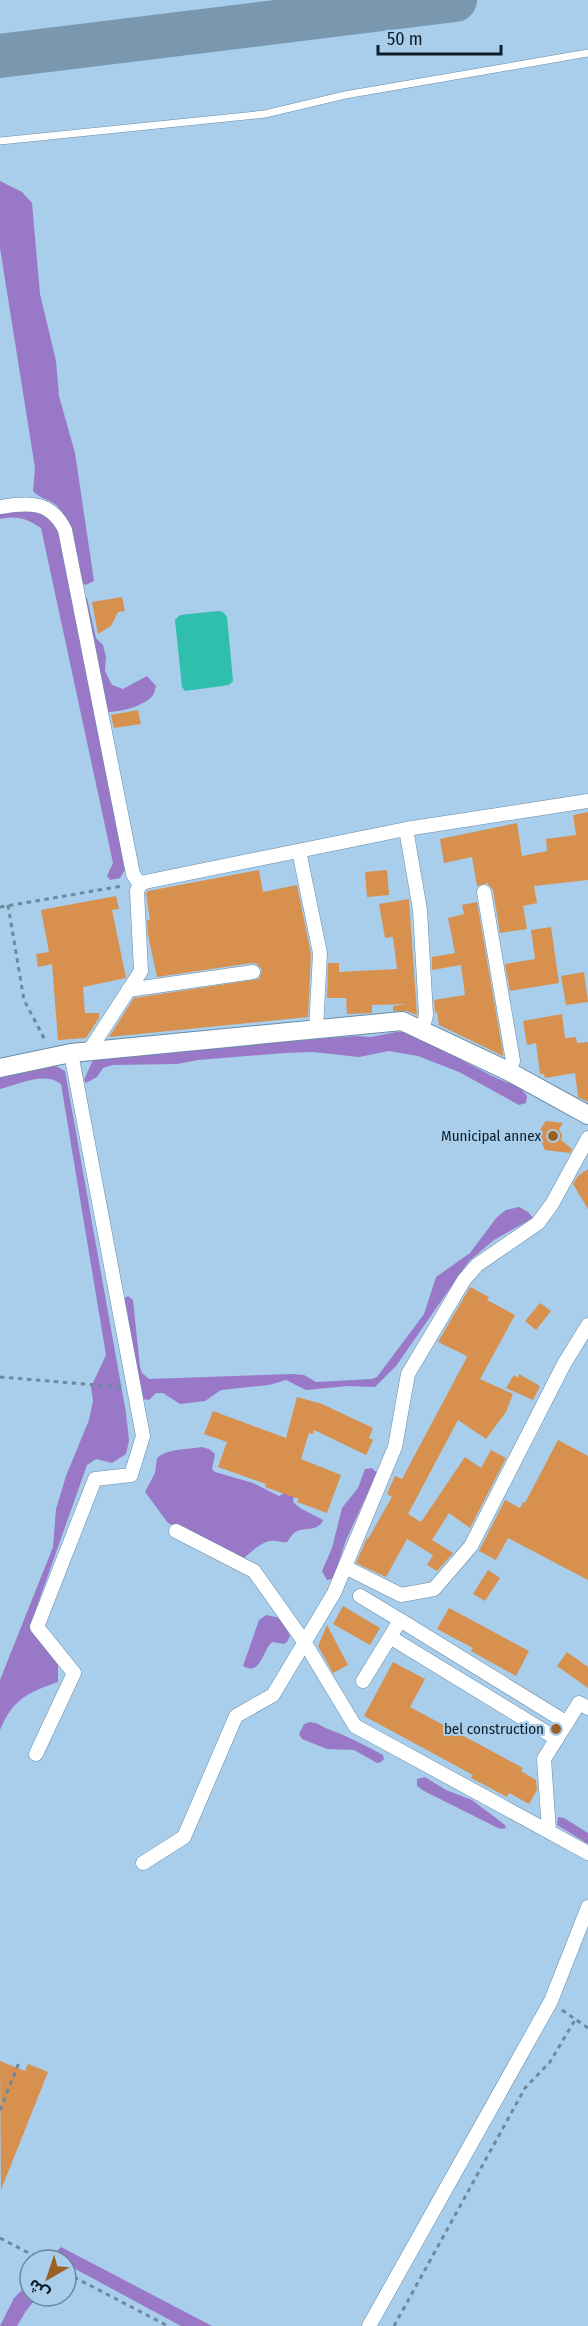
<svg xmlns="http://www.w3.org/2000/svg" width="588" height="2326" font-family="'Fira Sans Condensed','Noto Sans Arabic',sans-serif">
<rect width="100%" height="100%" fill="#a8ceec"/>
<path fill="#9978c7" d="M0,181L22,192L32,203L40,294L56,361L59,396L75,453L94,581L86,585L80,582C75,556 75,525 57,506C50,499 40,499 33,491L35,468L0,248Z
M30,509L48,517L58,527L126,868L120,878L110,880L107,876L113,863L41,528C27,519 18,515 0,519V511Z
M84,597L87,598L96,638L103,645L106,657L105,671L112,685L123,689L147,676L156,686C155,689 155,692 153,695C145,706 120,712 108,712Z
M396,1032H408L492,1076L520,1088L527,1096L526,1103L519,1105L459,1072L418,1056L389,1051L359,1057L313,1052L285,1053L198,1060L177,1064L113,1065L103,1068L97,1077L86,1083L84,1080L92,1062L103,1055L356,1036L371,1037Z
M54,1065L65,1071L126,1413L129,1441L126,1454L112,1463L96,1459L87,1465L30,1626L58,1664V1682C27,1693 13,1699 0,1730V1680L53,1547L56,1509L66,1476L89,1420L93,1401L91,1387L106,1355L61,1084C45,1071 19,1084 0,1089V1078Z
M519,1207L528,1212L533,1218L494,1240L469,1261L396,1366L375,1387L348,1386L306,1390L286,1380L269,1385L221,1390L205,1401L180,1404L163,1393H156L149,1400L143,1399L128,1330V1314L123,1299L128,1296L133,1300L140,1367L142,1373L149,1379L293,1374L304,1375L316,1382L372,1379L377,1377L424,1314L436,1277L470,1253L497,1217L506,1210Z
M201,1447L209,1449L215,1454L212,1469L215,1472L253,1483L279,1496L289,1490L294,1495L293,1502L300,1508L323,1520C318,1532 307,1527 297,1531C293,1533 290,1538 287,1542C281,1543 277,1540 271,1541C261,1542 251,1552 244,1558L168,1523L145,1492L155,1473L157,1458C169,1448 186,1450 201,1447Z
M372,1468L377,1473L346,1540L333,1579L327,1580L322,1571L332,1548L342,1508L358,1488L365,1469Z
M266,1615L281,1618L290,1636L287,1642L284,1644L273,1642L270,1644C263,1653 259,1676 243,1666L259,1620Z
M310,1722C318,1723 321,1726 328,1729C347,1736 365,1745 383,1755L384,1759L381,1762L377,1763L354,1750L327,1749L302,1739L299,1734L304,1724Z
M425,1777L446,1790L472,1800L505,1825L506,1828L501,1829L496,1827L424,1791L417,1786V1779Z
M558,1817L564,1818L588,1833V1844L557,1825Z
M61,2247L212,2326H181L66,2264V2260L56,2259V2252Z
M30,2282V2296H38L26,2311L17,2326H0L14,2298Z"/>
<path fill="#2fbfac" d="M218,611L223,612L227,617L233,681L229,685L185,691L182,687L175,620L180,615Z"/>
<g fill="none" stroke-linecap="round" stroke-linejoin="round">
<path stroke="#7998b0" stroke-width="44" d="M0,56L455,0"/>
</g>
<path fill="#d7904d" d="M122,597L125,611L118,612L111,626L98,634L92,602Z
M138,710L141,724L114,728L111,715Z
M588,812V880L534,886L537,903L523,906L527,929L500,933L493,890L487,883L477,886L472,857L444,863L440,839L517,823L522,856L547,851L546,839L576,835L573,815Z
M259,870L263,892L297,885L311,954L308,1017L109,1037L134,998L259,979L262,970L257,964L252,963L157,977L148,935L147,920H150L146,893L148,891Z
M387,870L389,895L367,897L365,872Z
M116,896L119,909L112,910L126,978L83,987L85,1013H99V1018L86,1038L58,1040L52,964L38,967L36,954L49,952L41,910Z
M409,899L417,1015L406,1011H393V1006L406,1004L372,1005V1013L347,1014L346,998H327L328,963H339V972L397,969L393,937L385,938L379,904Z
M477,902L503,1053V1056L439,1025L437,1012L435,1013L434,1000L465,995L461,965L432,970V957L455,953L448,918L464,914L462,905Z
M551,927L559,983L510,991L505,964L535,959L531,930Z
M584,972L588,1002L566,1005L561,976Z
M562,1014L565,1038L576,1037L577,1043L588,1042V1102L578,1097L575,1073L545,1078L544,1074H540L536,1043L527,1045L523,1021Z
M546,1121L563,1123L559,1129L562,1135L561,1140L572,1149L570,1153L545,1150L540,1139L541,1128Z
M588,1169V1209L573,1184L578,1176Z
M470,1287L489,1297L487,1300L515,1315L480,1379L513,1394L506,1412L486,1439L458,1420L408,1514L421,1522L465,1457L481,1468L491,1450L506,1458L470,1528L449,1513L432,1540L453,1553L437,1571L427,1565L433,1555L407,1539L386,1577L356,1563L367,1538L368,1539L392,1497L387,1494L395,1476L402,1479L466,1359L467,1356L438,1342Z
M540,1303L551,1311L536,1330L525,1321Z
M519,1374L540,1386L533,1400L506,1388L514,1375L518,1378Z
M297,1397L322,1404L373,1428L369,1438L373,1440L366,1455L314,1430L313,1434L309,1433L301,1459L341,1475L327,1513L297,1502L299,1499L265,1487L266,1484L218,1467L227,1442L204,1434L213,1411L286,1438Z
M558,1440L588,1456V1580L508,1538L496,1560L479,1551L505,1500L520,1508L523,1502L525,1503Z
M488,1570L500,1578L485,1601L473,1594Z
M343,1606L380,1628L370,1645L333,1624Z
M449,1608L529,1651L516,1676L471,1651L473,1648L437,1629Z
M327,1625L348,1665L333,1673L318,1646Z
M567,1652L588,1667V1688L557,1666Z
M393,1662L425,1679L410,1707L523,1768L521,1771L536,1780L537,1790L529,1804L509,1793L507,1797L471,1778L473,1775L364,1716Z
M0,2061L25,2071L28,2064L48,2072L1,2190Z"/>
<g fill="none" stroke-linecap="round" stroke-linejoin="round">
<defs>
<path id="lane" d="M0,141L265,114L345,95L588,53"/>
<path id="street" d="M0,507C29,502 51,501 65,530L133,874L140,885
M406,829L420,910L426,1015L422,1031
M299,851L320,953L316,1030
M484,892L513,1061L509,1071
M128,990L253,972
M89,1051L141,971L137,891L140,885L145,882L406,829L588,801
M176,1531L254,1571L305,1643L355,1726L588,1853
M345,1567L401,1595L434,1589L471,1546L564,1364L588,1325
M360,1596L400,1620L390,1637L557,1739
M400,1620L567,1723
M363,1681L390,1637
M36,1754L74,1673L37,1627L95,1479L131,1475L143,1436L71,1053
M549,1832L544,1759L579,1703L588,1708
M143,1863L184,1837L236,1716L273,1695L334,1593L395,1447L408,1374L464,1280L477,1265L538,1223L552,1204L588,1138
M369,2326L551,2001L588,1907"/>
<path id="secondary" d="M0,1068L71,1053L402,1021L506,1070L588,1115"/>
</defs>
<use href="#lane" stroke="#688ca8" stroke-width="8"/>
<use href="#street" stroke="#688ca8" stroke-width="15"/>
<use href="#secondary" stroke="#688ca8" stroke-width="20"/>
<path stroke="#6c899f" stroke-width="3" stroke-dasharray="4.5 4.5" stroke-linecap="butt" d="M8,905L24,1000L46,1042
M0,907L123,886
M0,1377L121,1387
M562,2010L588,2028
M0,2110L20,2060
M0,2238L42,2260
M66,2273L168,2326
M394,2326L525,2088L550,2062L575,2020"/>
<use href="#lane" stroke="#fff" stroke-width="7"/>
<use href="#street" stroke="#fff" stroke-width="14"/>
<use href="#secondary" stroke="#fff" stroke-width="18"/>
</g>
<g fill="#9d6023" stroke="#a8ceec" stroke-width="2">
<circle cx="553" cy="1136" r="6"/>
<circle cx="556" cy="1729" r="6"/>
</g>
<g text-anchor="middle" stroke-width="4.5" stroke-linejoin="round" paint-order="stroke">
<g font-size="15" fill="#0e1d27" stroke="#a8ceec" text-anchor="end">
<text x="541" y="1141">Municipal annex</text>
<text x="544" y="1734">bel construction</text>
</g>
</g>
<g transform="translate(48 2278) rotate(219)"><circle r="28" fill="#a8ceec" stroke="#6a879d" stroke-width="1.5"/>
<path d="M0-4.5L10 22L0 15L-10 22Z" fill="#9d6023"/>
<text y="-9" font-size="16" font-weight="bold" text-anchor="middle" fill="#0e1d27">ش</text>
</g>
<path d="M378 45v9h123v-9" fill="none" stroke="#0e1d27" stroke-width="3"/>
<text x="387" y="45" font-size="18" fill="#0e1d27" stroke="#a8ceec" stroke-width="4.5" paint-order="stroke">50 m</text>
</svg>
